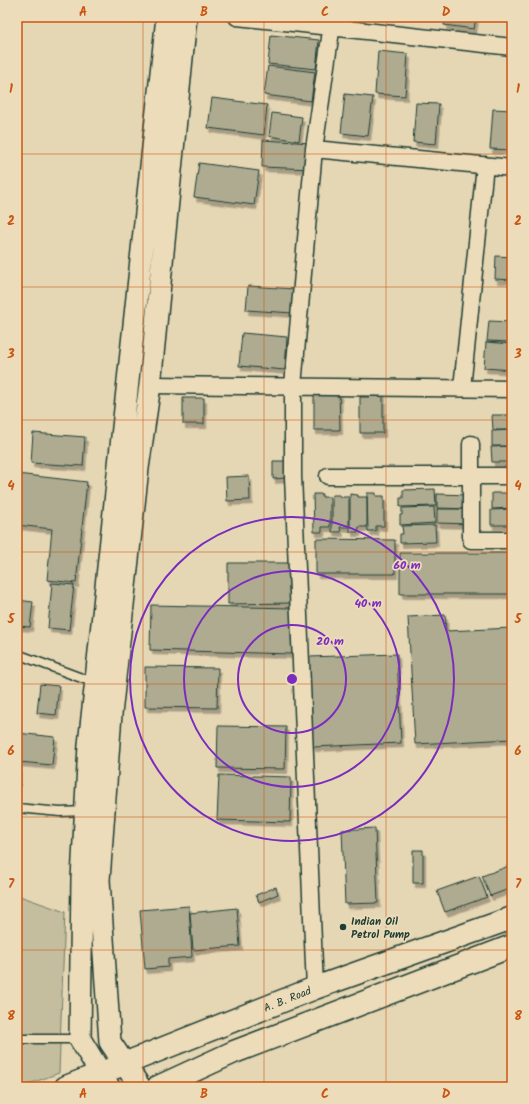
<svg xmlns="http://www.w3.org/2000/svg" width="529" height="1104" font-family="Kalam,sans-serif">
<defs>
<filter id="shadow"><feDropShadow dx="2.5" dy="4.5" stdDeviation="0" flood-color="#0004"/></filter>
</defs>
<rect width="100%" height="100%" fill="#e5d6b4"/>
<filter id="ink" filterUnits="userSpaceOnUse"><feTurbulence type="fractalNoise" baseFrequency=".025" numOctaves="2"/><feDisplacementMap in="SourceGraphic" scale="8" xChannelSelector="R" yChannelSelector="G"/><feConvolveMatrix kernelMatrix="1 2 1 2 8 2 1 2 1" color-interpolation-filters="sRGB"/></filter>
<g filter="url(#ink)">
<path fill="#c4bd9e" stroke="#727d69" d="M17,895L65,912L59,1073L21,1087H17Z"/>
<path fill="#aeab90" stroke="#1f3d34" filter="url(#shadow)" d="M445,17H476L474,29L444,25Z
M271,35L319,40L316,69L268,64Z
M378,51L408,54L405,96L375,94Z
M268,66L315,72L311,101L264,95Z
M345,94L373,97L368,136L341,133Z
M212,98L267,105L264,135L208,128Z
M416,103L439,104L436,144L413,142Z
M493,109L512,110V150L490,149Z
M272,113L302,117L299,141L269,136Z
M263,140L312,143L311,169L262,167Z
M199,163L259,171L254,205L194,197Z
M496,256L512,257V280L495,279Z
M248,286L295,289L293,313L246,310Z
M489,321L512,322V342L487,341Z
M242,333L287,337L285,370L239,366Z
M486,342L512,344V370L484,368Z
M314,389H339L340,430H314Z
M369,393H383V433H360V397H369Z
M183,398H204V424H183Z
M492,415H512V430H493Z
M512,430V446H492V431Z
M33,433L85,437L83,466L31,463Z
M512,446V462H492L491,447Z
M273,461H285V478L273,479Z
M17,474L87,482L76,583L47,580L52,529L17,525Z
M249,476L250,500L227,501L226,477Z
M435,489L436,506L400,507V498H403V490Z
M367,493H376V496H384V526H376V531H368Z
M492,493H512V508L492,509Z
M313,494H322V497H330V527H322V532H314Z
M350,494L358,495V497H367V527H359L358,532H350Z
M437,494L470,495V509L437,508Z
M332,495H340L341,497H349V527H340L341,532H332Z
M434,507L435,523L400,525V515H402V508Z
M437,509H470V524L437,523Z
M512,509V525H491V510Z
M435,525L436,542L400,543V534H403L402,526Z
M316,539L395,540V574H316Z
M400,553H512V594H400Z
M228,563H292V603L228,604Z
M52,583L74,585L69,630L48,628Z
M17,600L33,602L30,627L17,626Z
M151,605L293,608L292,654L150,650Z
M445,615L446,631L512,628V739L415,744L408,617Z
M397,654L401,743L313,747L309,657Z
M145,667L218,668L217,708L145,707Z
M40,684L59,686L56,715L37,713Z
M218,726L286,727L285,769L217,768Z
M17,733L55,737L52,765L19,762L18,783Z
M219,775L291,777L290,822L217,820Z
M375,828L378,903L345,904L342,830Z
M413,850H423V883H413Z
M512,865V888L490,896L482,876Z
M479,876L487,897L445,912L437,891Z
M276,887L278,894L259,902L256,895Z
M189,906L192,957L168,959V967L145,969L140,910Z
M237,908L240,946L193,950L190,913Z"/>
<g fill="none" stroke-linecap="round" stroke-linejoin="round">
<defs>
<path id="service" d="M17,654L95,683
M17,808L60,812L85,811
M17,1039H80"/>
<path id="minor" d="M237,17L512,47
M314,149L512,168
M150,385L512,389
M462,388L485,165
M471,444V540H512
M328,476H512
M315,988L293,476V386L314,149L333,17"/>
<path id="tertiary" d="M109,1087L80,1039L82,879L89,745L167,17
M140,1087L110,1042L99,880L111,714L138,468L150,385L186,17"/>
<g id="secondary">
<path id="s1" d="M66,1087L315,988L512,918"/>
<path d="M158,1087L234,1052L512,946"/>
</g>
</defs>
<use href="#service" stroke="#1f3d34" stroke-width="11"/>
<use href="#minor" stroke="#1f3d34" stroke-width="19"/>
<use href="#tertiary" stroke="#1f3d34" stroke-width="24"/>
<use href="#secondary" stroke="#1f3d34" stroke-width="25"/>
<use href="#service" stroke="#eddcb9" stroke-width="8"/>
<use href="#minor" stroke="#eddcb9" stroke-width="16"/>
<use href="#tertiary" stroke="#eddcb9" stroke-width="21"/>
<use href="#secondary" stroke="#eddcb9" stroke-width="22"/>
</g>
</g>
<path fill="none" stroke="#ca5512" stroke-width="1" stroke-opacity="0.55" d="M143,17V1087M264,17V1087M386,17V1087M17,154H512M17,287H512M17,420H512M17,552H512M17,684H512M17,817H512M17,950H512"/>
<g fill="none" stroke="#7b2cbf" stroke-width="2">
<circle cx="292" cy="679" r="54"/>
<circle cx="292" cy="679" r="108"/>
<circle cx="292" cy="679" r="162"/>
</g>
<circle fill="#1f3d34" stroke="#eddcb9" stroke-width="1.5" cx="343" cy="927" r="4"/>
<g text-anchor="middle" stroke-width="3.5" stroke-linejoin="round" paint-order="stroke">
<g font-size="11" font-weight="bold" fill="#1f3d34" stroke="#eddcb9" text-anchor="start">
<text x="351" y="925">Indian Oil<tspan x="351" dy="13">Petrol Pump</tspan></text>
</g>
<g font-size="11" fill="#1f3d34" stroke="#eddcb9">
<text dy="4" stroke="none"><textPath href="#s1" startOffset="238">A. B. Road</textPath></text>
</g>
</g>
<circle cx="292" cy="679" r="6" fill="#7b2cbf" stroke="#eddcb9" stroke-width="2"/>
<g font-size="12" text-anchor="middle" font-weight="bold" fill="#7b2cbf" stroke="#eddcb9" stroke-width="3.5" stroke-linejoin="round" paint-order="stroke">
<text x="407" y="569">60 m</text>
<text x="368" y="607">40 m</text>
<text x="330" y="645">20 m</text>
</g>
<rect width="529" height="1104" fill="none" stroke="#eddcb9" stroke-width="44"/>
<rect x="22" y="22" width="485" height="1060" fill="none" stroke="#ca5512" stroke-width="1.5"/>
<g font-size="13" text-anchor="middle" font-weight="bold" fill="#ca5512">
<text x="83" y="16">A</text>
<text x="204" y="16">B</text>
<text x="325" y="16">C</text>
<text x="446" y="16">D</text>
<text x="11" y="93">1</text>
<text x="518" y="93">1</text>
<text x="11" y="225">2</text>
<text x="518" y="225">2</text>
<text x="11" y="358">3</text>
<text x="518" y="358">3</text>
<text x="11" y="490">4</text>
<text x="518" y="490">4</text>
<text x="11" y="623">5</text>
<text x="518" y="623">5</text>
<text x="11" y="755">6</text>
<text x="518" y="755">6</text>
<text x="11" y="888">7</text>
<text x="518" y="888">7</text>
<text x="11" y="1020">8</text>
<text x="518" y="1020">8</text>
<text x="83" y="1098">A</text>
<text x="204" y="1098">B</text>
<text x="325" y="1098">C</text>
<text x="446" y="1098">D</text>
</g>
</svg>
